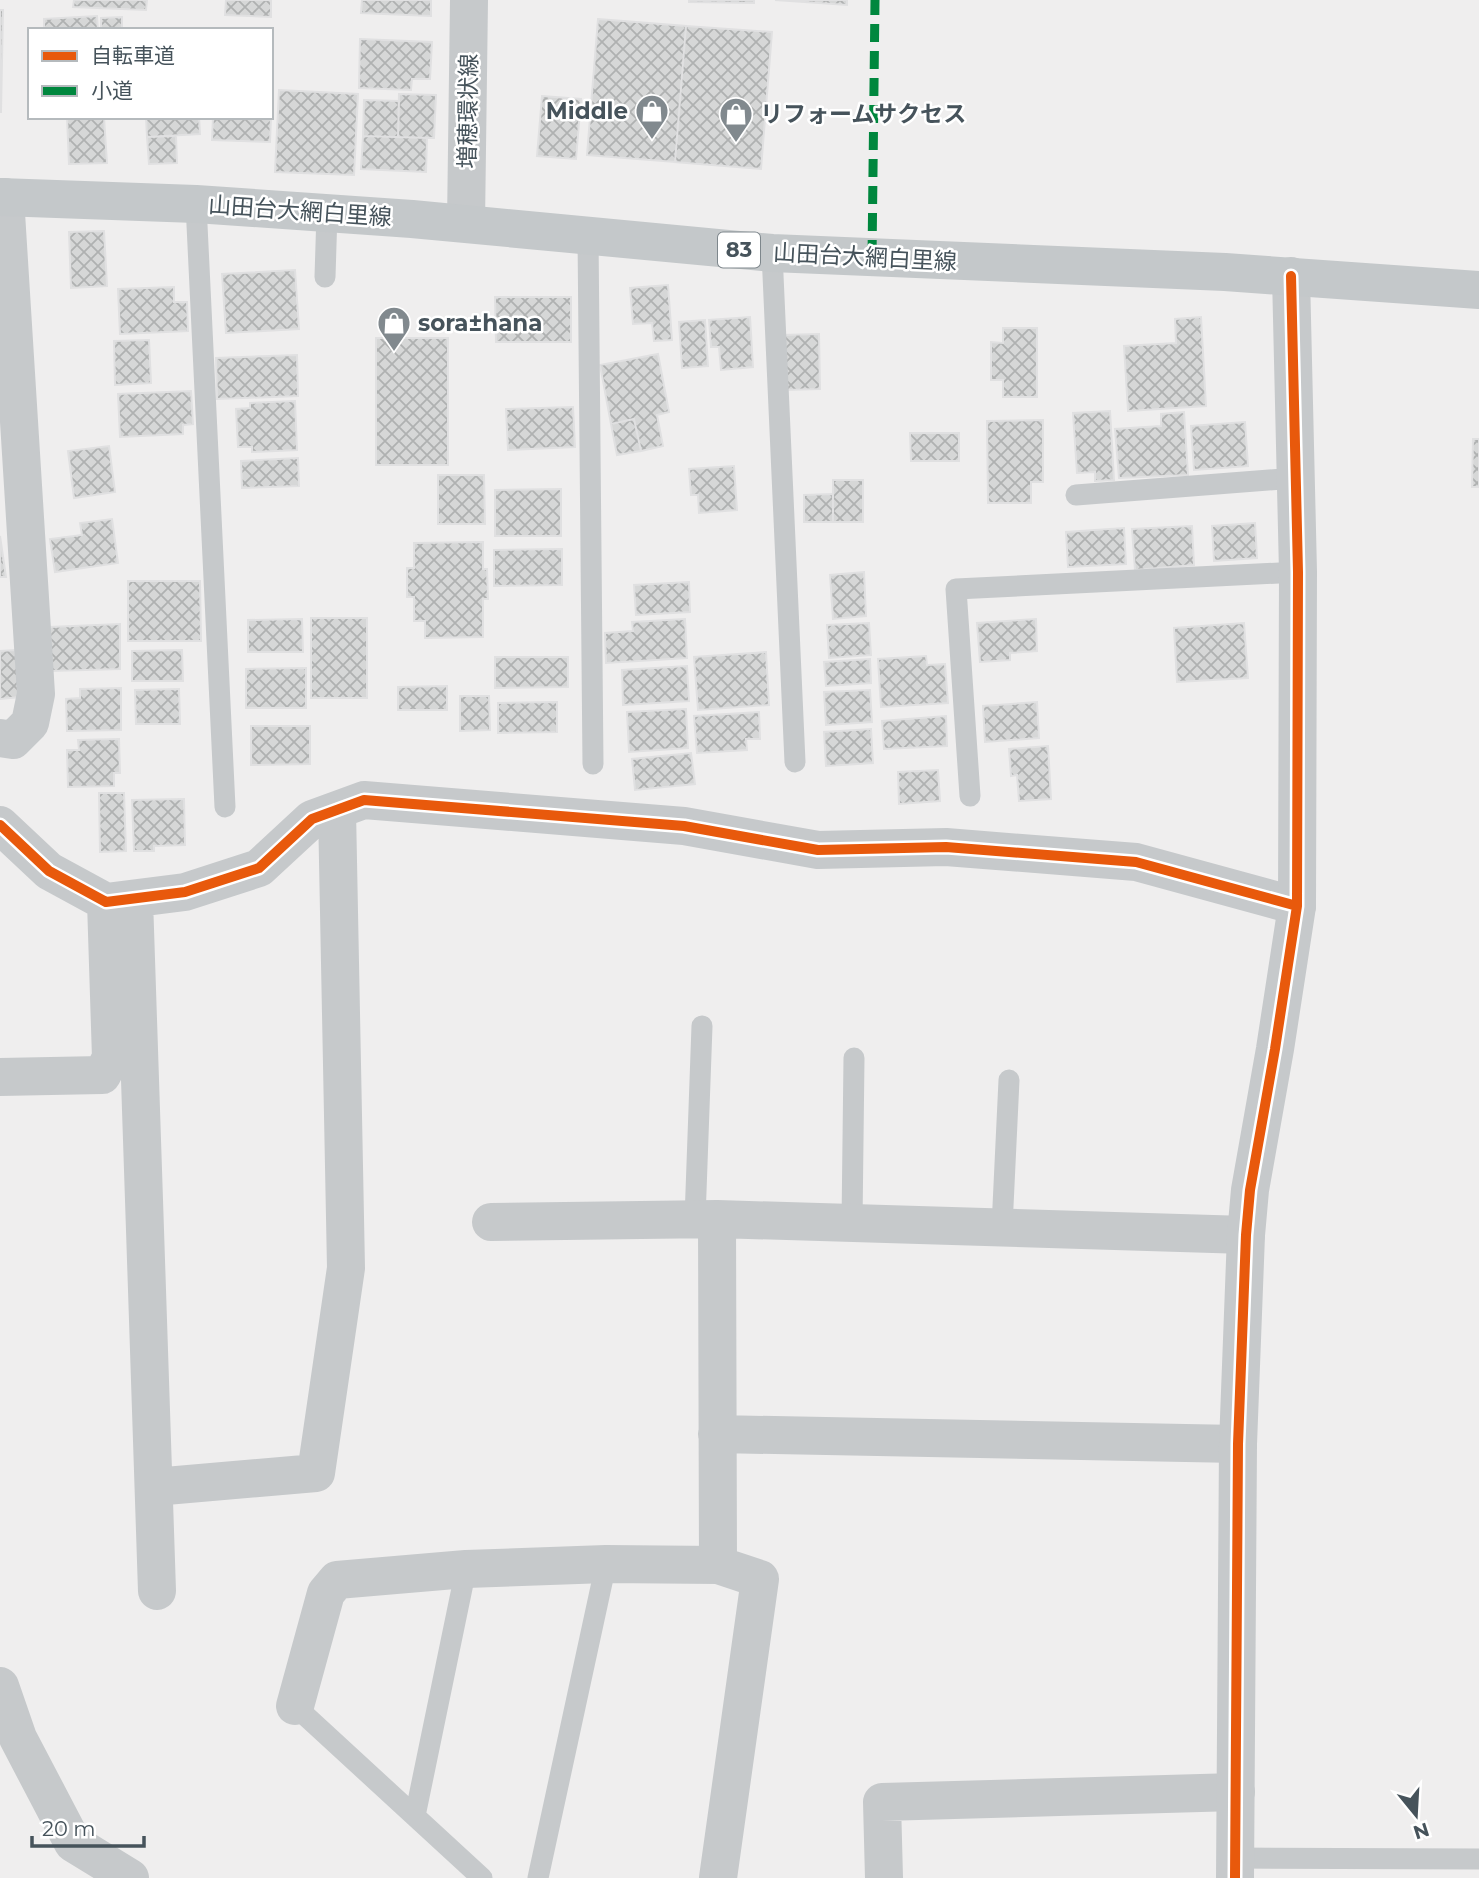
<svg xmlns="http://www.w3.org/2000/svg" width="1479" height="1878" font-family="Montserrat,'Noto Sans JP',sans-serif">
<defs>
<pattern id="building-cross-hatch" width="8" height="8" patternUnits="userSpaceOnUse" patternTransform="scale(1.75)"><rect width="8" height="8" fill="#d6d7d7"/><path d="M0 0l8 8M0 8l8-8" fill="none" stroke="#afb1b1"/></pattern>
</defs>
<rect width="100%" height="100%" fill="#efeeee"/>
<path fill="url(#building-cross-hatch)" stroke="#e0e0e1" stroke-width="2" d="M74,0H147L146,10L73,7Z
M226,0H271V17L225,15Z
M362,0H431V16L361,13Z
M689,0H754V3L689,2Z
M775,0H847V5Z
M0,10H3L1,112H0Z
M97,16L98,30H44V19Z
M122,17V30H101V18Z
M598,19L686,26L675,162L587,155Z
M686,26L772,32L761,169L675,162Z
M360,39L432,42L430,79H412L411,90L359,88Z
M279,90L358,94L354,175L275,172Z
M271,93H272L270,142L212,140L213,117H271Z
M399,94L436,95L434,138L398,137Z
M542,96L581,99L576,159L537,156Z
M364,100L399,101L398,137L363,136Z
M67,117H104L107,163L69,164Z
M146,117H199L200,134L147,137Z
M176,136L177,163L149,164L147,137Z
M363,136L427,138L426,172L361,169Z
M104,231L107,286L71,288L69,232Z
M295,270L299,329L226,333L222,274Z
M668,285L672,340L654,341L652,323L633,324L630,288Z
M174,287V302H187L188,331L120,334L118,289Z
M495,297H571V342H496Z
M750,317L753,367L721,370L719,347H711L709,320Z
M1201,317L1206,406L1128,411L1124,346L1176,343L1175,319Z
M705,320L708,366L682,368L679,322Z
M1003,328H1037V397H1003V380H991V342L1003,343Z
M819,334L820,389L784,390L782,335Z
M376,338H448V465H376Z
M149,340L151,383L115,385L114,341Z
M658,354L669,412L657,415L663,446L641,451L634,419L611,424L600,365Z
M297,355L298,396L217,399L216,358Z
M191,391L193,424L183,425V434L120,437L118,394Z
M295,401L297,450L252,452V447H238L236,409L250,408V403Z
M573,407L575,447L508,450L506,409Z
M1110,411L1114,480L1095,481V472L1077,473L1073,413Z
M1184,412L1188,475L1119,478L1115,429L1161,426V414Z
M634,419L641,451L617,455L611,424Z
M1043,420V482H1031V503H988L987,421Z
M1245,422L1248,466L1194,470L1191,426Z
M910,433H959V461H911Z
M1473,439H1479V487H1472Z
M109,446L115,492L74,498L68,451Z
M298,458L299,486L242,488L241,461Z
M734,466L737,510L699,513L698,495H691L689,469Z
M438,475H484L485,524H438Z
M833,480H863V522H833Z
M561,489V536H495V490Z
M833,494V522H804V495Z
M112,519L118,563L55,572L50,539L82,535L80,523Z
M1255,523L1257,558L1214,561L1212,526Z
M1192,526L1194,565L1135,570L1132,529Z
M1124,528L1126,564L1068,567L1066,532Z
M0,536L6,577H0Z
M483,542V569H487L488,599H483V637L425,638V621H414V597H407V568H414V543Z
M562,549V585L494,586V550Z
M864,572L866,616L833,619L830,575Z
M128,581H200L201,641H128Z
M689,582L690,612L636,615L634,585Z
M311,618H367V698H311Z
M302,619L303,652H248V620Z
M685,619L687,658L606,663L605,633L633,631L632,622Z
M1036,619L1037,651L1010,653V660L980,662L977,623Z
M869,623L871,655L829,658L827,625Z
M1244,623L1248,678L1177,682L1174,628Z
M120,624V669L51,671L50,627Z
M15,650L20,697L0,699V651Z
M182,650L183,681H132V651Z
M766,652L769,705L698,710L694,657Z
M926,656L927,665L945,664L948,703L881,707L878,659Z
M495,657H568V687L495,688Z
M870,659L871,683L826,686L824,662Z
M687,666L689,701L623,705L622,670Z
M306,668V708H246V669Z
M447,686V710H398V687Z
M121,688V730L67,731L66,699L80,698V689Z
M179,689L180,724H136L135,690Z
M870,690L872,722L826,725L824,692Z
M460,696H489L490,730L460,731Z
M557,702V732L498,733V703Z
M1037,702L1039,738L985,742L983,706Z
M686,709L688,748L629,752L627,712Z
M759,712L760,739H746L747,750L697,753L694,716Z
M946,716L947,746L884,749L882,721Z
M251,726H310V764L251,765Z
M871,729L873,763L826,766L824,732Z
M119,739L120,773H114V786L68,787L67,750H79L78,740Z
M1048,746L1051,799L1019,801L1017,775L1011,776L1009,749Z
M691,753L695,784L635,790L632,759Z
M938,770L940,801L899,804L898,772Z
M99,793H124L126,851L100,852Z
M184,799L185,845L154,846V851H134L132,800Z"/>
<g fill="none" stroke-linecap="round" stroke-linejoin="round">
<path stroke="#c6c9cb" stroke-width="21" d="M196,204L225,807
M588,235L593,764
M772,253L795,762
M325,277L327,213
M1076,495L1295,478
M970,796L956,589L1298,572
M695,1219L702,1026
M852,1223L854,1058
M1002,1227L1009,1080
M295,1706L482,1878
M415,1816L466,1569
M1236,1858L1479,1859
M538,1878L606,1564"/>
<path stroke="#c6c9cb" stroke-width="38" d="M466,223L469,0
M0,738L13,740L30,723L36,694L5,197
M0,825L49,871L106,902L185,892L259,868L312,819L364,800L684,826L818,850L946,847L1136,862L1297,906
M134,899L157,1591
M0,1077L102,1075L111,1058L106,902
M717,1219L718,1565
M491,1222L717,1219L1246,1235
M717,1434L1238,1444
M154,1487L316,1473L346,1268L337,810
M0,1686L18,1738L73,1843L130,1878
M295,1706L326,1593L337,1580L466,1569L606,1564L718,1565L760,1579L718,1878
M884,1878L882,1802L1236,1792"/>
<path stroke="#c6c9cb" stroke-width="38" d="M1235,1878L1238,1444L1246,1235L1250,1190L1275,1049L1297,906L1298,572L1291,276"/>
<path stroke="#c4c8ca" stroke-width="38" d="M0,197L196,204L412,219L772,253L1225,272L1479,290"/>
<path stroke="#00873e" stroke-width="9" stroke-dasharray="18 9" stroke-linecap="butt" d="M872,258L875,0"/>
<defs>
<path id="cycleway" d="M0,825L49,871L106,902L185,892L259,868L312,819L364,800L684,826L818,850L946,847L1136,862L1297,906
M1235,1878L1238,1444L1246,1235L1250,1190L1275,1049L1297,906L1298,572L1291,276"/>
</defs>
<use href="#cycleway" stroke="#fff" stroke-width="15"/>
<use href="#cycleway" stroke="#e8590c" stroke-width="10"/>
</g>
<defs>
<symbol id="shop-pin" viewBox="-11 -11 22 30"><path d="M0 17L-7.5 6A9.5 9.5 0 1 1 7.5 6Z" fill="#81898e" stroke="#fff"/><path d="M-5-2.5h2.3a2.7 3.5 0 0 1 5.4 0H5L5.5 6h-11ZM-1.5-2.5h3a1.5 2.3 0 0 0-3 0Z" fill="#fff"/></symbol>
</defs>
<g fill-rule="evenodd">
<use href="#shop-pin" x="633" y="92" width="38" height="52"/>
<use href="#shop-pin" x="717" y="95" width="38" height="52"/>
<use href="#shop-pin" x="375" y="304" width="38" height="52"/>
</g>
<g text-anchor="middle" stroke-width="5" stroke-linejoin="round" paint-order="stroke">
<rect fill="#fff" stroke="#7e878c" stroke-width="2" x="718" y="232.5" width="42" height="35" rx="5"/>
<g font-size="21" font-weight="bold" fill="#46535b">
<text x="739" y="257">83</text>
</g>
<g font-size="23" fill="#46535b" stroke="#fff">
<text transform="translate(468 111) rotate(-89)" y="8">増穂環状線</text>
<text transform="translate(300 211) rotate(4)" y="8">山田台大網白里線</text>
<text transform="translate(865 257) rotate(3)" y="8">山田台大網白里線</text>
</g>
<g font-size="23" font-weight="bold" fill="#46535b" stroke="#fff" text-anchor="start">
<text x="628" y="119" text-anchor="end">Middle</text>
<text x="760" y="122">リフォームサクセス</text>
<text x="418" y="331">sora±hana</text>
</g>
</g>
<rect x="28" y="28" width="245" height="91" fill="#ffffff" stroke="#b5babd" stroke-width="2"/>
<rect x="42" y="51" width="35" height="10" fill="#e8590c" stroke="#b5babd" stroke-width="2"/>
<text x="91" y="63" font-size="21" fill="#46535b">自転車道</text>
<rect x="42" y="86" width="35" height="10" fill="#00873e" stroke="#b5babd" stroke-width="2"/>
<text x="91" y="98" font-size="21" fill="#46535b">小道</text>
<g transform="translate(1416 1815) rotate(162)" stroke="#ffffff" stroke-width="5" paint-order="stroke">
<path d="M0-5L12 26L0 18L-12 26Z" fill="#46535b"/>
<text y="-10" font-size="19" font-weight="bold" text-anchor="middle" fill="#46535b">N</text>
</g>
<path d="M32 1836v10h112v-10" fill="none" stroke="#46535b" stroke-width="3.5"/>
<text x="42" y="1836" font-size="21" fill="#46535b" stroke="#ffffff" stroke-width="5" paint-order="stroke">20 m</text>
</svg>
